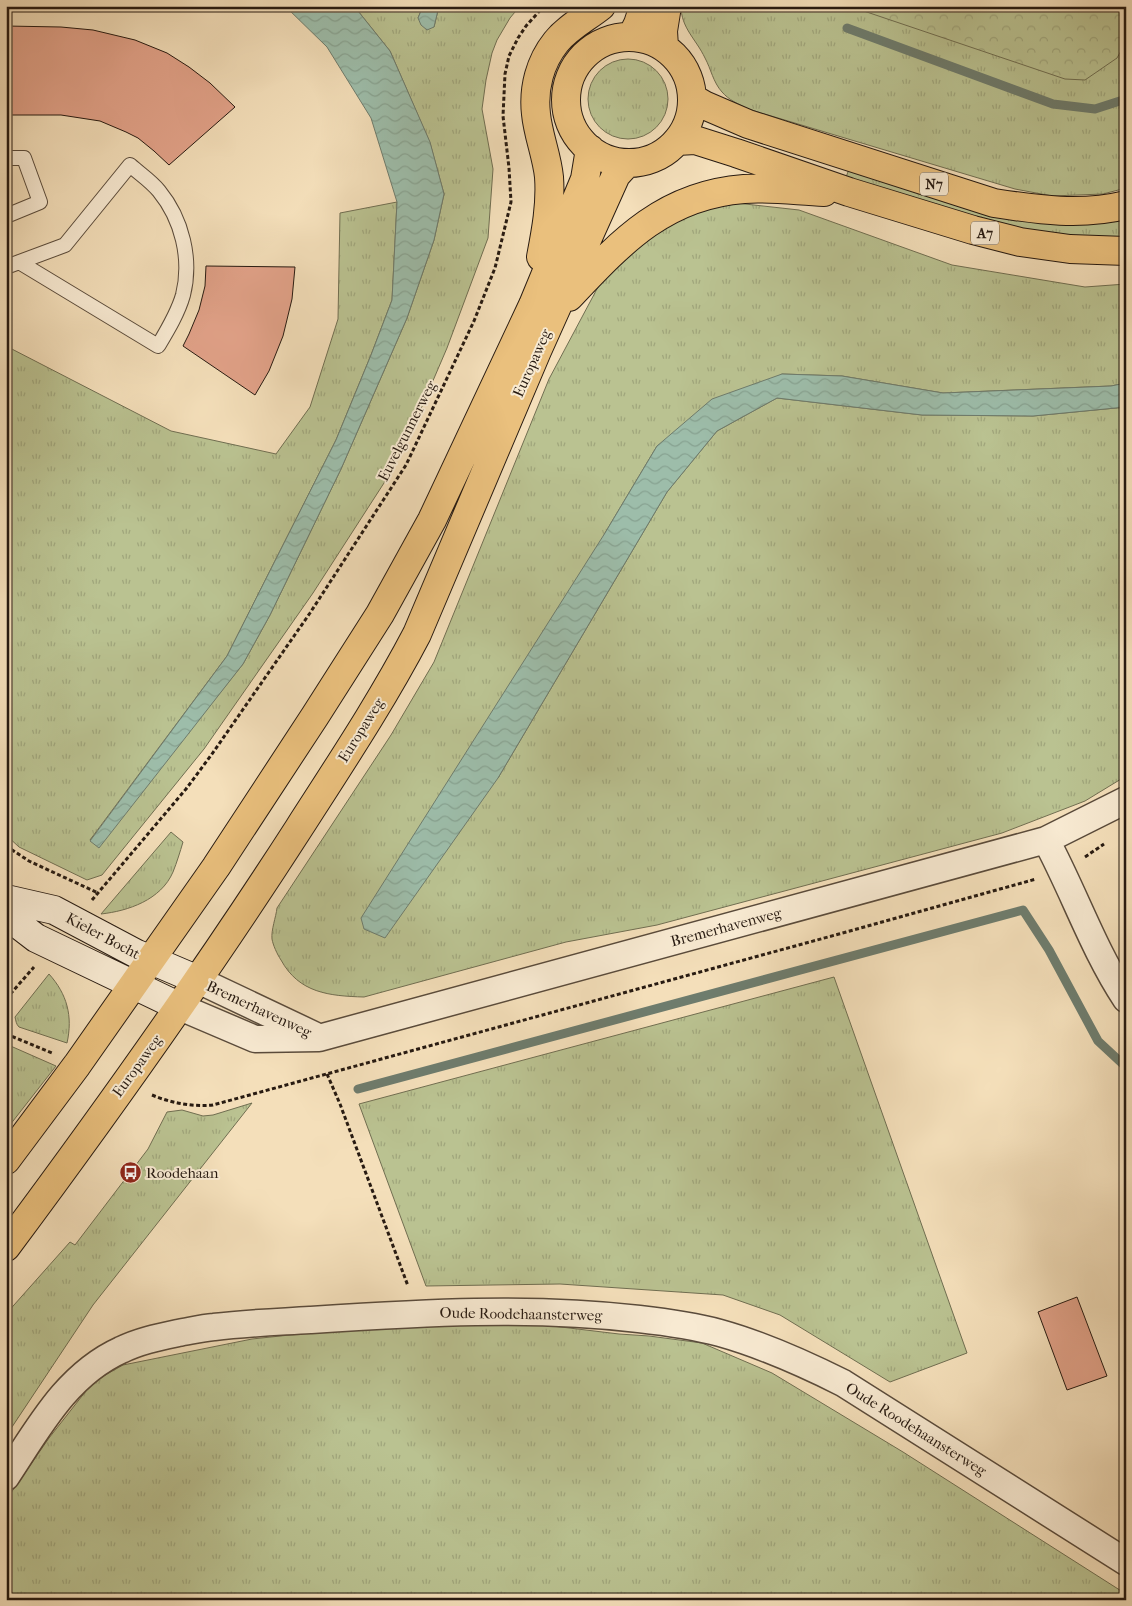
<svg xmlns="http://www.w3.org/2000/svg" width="1132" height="1606" font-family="'IM FELL French Canon',serif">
<defs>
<pattern id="grass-tufts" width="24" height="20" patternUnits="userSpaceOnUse" patternTransform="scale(1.25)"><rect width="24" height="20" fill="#bac291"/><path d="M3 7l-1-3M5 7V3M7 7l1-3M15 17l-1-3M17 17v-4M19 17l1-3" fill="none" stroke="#a0a67c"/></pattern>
<pattern id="forest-crowns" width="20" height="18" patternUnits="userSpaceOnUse" patternTransform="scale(1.25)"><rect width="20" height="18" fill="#bac291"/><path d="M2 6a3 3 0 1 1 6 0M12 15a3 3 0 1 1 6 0" fill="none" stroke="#a0a67c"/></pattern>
<pattern id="water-waves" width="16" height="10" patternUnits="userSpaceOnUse" patternTransform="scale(1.25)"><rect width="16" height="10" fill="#9dbdaa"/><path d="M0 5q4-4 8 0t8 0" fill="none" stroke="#87a291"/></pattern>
</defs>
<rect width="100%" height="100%" fill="#f4dfba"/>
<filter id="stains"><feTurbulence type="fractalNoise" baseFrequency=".004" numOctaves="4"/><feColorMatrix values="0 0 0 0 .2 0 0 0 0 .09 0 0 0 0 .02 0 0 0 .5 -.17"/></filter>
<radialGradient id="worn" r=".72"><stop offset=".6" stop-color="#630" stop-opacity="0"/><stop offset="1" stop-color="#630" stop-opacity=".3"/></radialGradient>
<path fill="url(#grass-tufts)" stroke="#706e51" d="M354,6H423L418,18L434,27L439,6H520L510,18L497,40L492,53L486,80L482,109L493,169L488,238L447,348L411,432L384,483L313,593L204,749L102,875L87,880L19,847L6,835V346L171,431L276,454L310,407L338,319L340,213L397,202L392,300L371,355L336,440L227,656L90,840L187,734L243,664L270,615L341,469L407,318L434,240L444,194L430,143L390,51Z
M681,6H1126V188L1103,194L1052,196L1015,189L748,109C738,104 729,100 722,92C713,82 711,69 705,58C696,39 681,28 681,6Z
M588 99a40 40 0 1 1 80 0a40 40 0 1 1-80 0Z
M849,169L1126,217V237L1104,239L1017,232L845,180Z
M727,202L799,210L952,265L1085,287L1126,284V383L1111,386L943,393L842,376L782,374L657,446L605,533L498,778L667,492L717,431L777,398L922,415L1033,416L1126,407V776L1085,801L1002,833L657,925L566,942L364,997C329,996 299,993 281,960C277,954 273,945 272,939C271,930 276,917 277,908L391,735L434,662L549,379L598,287L634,245L674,221Z
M171,832L183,842C180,852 177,862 173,872C161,900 128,911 101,914Z
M49,974C67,994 73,1016 67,1043L19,1027C16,1024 16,1021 15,1017Z
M834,977L967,1353L890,1382L780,1315L723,1295L560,1284L426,1286L359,1104Z
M6,1044L56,1066L6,1130Z
M252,1103L93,1305L6,1436V1314L70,1242L75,1245L148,1149L167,1112L182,1110L203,1116L213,1115Z
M394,1324H536L619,1334L649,1336L702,1343L772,1373L903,1452L1126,1594V1600H6V1500L49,1438L93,1382L123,1365L252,1339Z"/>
<path fill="url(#forest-crowns)" stroke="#706e51" d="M849,6H1126V42L1117,58L1085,80L1065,79Z"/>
<path fill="url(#water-waves)" stroke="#6e7c6d" d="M285,6H354L390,51L430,142L444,194L434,240L407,318L341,469L270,615L243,664L99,848L90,841L227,656L336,440L371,355L392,300L397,202L371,118L327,47Z
M423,6H439L434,27L427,30L421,25L418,18Z
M782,374L842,376L943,393L1111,386L1126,383V407L1033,416L922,415L777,398L717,431L667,492L498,778L385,938L364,929L361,918L605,533L657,446L712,399Z"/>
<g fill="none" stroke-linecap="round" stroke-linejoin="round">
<path stroke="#6e7c6d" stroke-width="9" d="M847,28L1053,104L1095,109L1126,99
M358,1089L1023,910L1049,950L1098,1041L1126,1067"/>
</g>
<path fill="#e2a289" stroke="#271a11" d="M6,26L61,27L93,30L135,40L167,53L189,67L210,83L235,107L169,165L154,151L138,138L126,132L100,121L61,115H6Z
M206,266L295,267L292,299L283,336L269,371L255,395L183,346L189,334L199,310L205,286Z
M1077,1297L1107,1376L1067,1390L1038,1312Z"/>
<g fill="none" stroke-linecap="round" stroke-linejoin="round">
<defs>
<path id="lane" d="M6,158H24L40,202L6,216
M6,267L65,245L130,165C140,174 151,181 159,191C182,219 192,259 183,295C178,313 167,331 158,346L19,262"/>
<path id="street" d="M1046,840C1074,892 1093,949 1126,999
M198,980L314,1035
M180,1007L255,1039L319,1038L1046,840L1126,800
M6,1477C38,1429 66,1375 121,1350C139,1341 159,1337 178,1333C190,1331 202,1328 214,1327C246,1323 278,1322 310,1320C420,1313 529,1306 639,1319C666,1322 694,1326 720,1333C763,1345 803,1363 843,1383L1126,1562"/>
<path id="secondary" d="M6,899L54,910L137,954L198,980
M6,915L36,938L180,1007"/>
<path id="highway" d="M632,36L638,24L644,6
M566 100a63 63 0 1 1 126 0a63 63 0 1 1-126 0Z
M664,47L663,31L667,6
M692,98L704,105L748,124L994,203C1039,210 1081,216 1126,205
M677,141L695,140L736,153L849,192L973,230L1020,242L1070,249L1126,251
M541,257C546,231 551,204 549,177C547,156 538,135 536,114C533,88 540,62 556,42C568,27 586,18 601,6
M569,297C621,242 664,195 744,189C770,187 798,191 824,192
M6,1160L77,1065L216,867L315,716L380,614L432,520L533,305L585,179L590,149
M6,1247C108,1110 207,971 299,828C340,764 382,701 417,634L537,351L616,175L627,163"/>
</defs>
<use href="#lane" stroke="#5a4b3b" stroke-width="16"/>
<use href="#street" stroke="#5a4b3b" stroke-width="29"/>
<use href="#secondary" stroke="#271a11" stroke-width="30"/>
<use href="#highway" stroke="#271a11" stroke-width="30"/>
<path stroke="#271a11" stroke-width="3" stroke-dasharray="4 2.5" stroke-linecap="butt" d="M6,846L29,861L98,893
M1085,857L1104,844
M92,900L186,789L212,754L310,613L406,465L474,321L495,268L511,202L509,168L503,116L505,74L509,56L518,38L526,26L544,6
M6,999L34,967
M6,1034L52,1053
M327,1074L340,1104L408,1286
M152,1095C171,1103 192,1107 213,1105L839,934L1036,879"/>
<use href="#lane" stroke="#f8ead2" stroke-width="14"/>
<use href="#street" stroke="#f8ead2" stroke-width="26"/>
<use href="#secondary" stroke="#f8ead2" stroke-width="28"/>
<use href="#highway" stroke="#eac07d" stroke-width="28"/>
</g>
<defs>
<symbol id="bus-disc" viewBox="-11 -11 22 22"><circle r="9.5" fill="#8f2418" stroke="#f8ead2"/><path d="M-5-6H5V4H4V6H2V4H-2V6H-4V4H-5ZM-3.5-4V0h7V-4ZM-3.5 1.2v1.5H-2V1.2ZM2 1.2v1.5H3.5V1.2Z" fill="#fff"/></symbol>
</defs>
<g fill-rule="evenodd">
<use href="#bus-disc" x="118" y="1160" width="25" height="25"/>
</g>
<g text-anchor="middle" stroke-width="4" stroke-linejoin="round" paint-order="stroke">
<g fill="#f8ead2" stroke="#66584b" stroke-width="1">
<rect x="920" y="172.5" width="28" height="23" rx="4"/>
<rect x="971" y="221.5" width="28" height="23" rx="4"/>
</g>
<g font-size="14" font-weight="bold" fill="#271a11">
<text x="934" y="189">N7</text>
<text x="985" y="238">A7</text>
</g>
<g font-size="15" fill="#271a11" stroke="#f8ead2">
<text transform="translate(532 363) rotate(-66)" y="5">Europaweg</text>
<text transform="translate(407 431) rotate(-63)" y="5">Euvelgunnerweg</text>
<text transform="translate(361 730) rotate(-58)" y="5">Europaweg</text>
<text transform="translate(726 927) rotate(-15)" y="5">Bremerhavenweg</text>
<text transform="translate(103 936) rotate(28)" y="5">Kieler Bocht</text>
<text transform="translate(259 1009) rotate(25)" y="5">Bremerhavenweg</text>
<text transform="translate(137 1066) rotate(-54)" y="5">Europaweg</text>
<text transform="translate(521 1314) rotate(1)" y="5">Oude Roodehaansterweg</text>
<text transform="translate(916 1429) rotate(32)" y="5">Oude Roodehaansterweg</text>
</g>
<g font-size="15" fill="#271a11" stroke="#f8ead2" text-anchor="start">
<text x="146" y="1178">Roodehaan</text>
</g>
</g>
<rect width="1132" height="1606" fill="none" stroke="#f4dfba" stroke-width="25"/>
<rect x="8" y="8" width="1117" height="1591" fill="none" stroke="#271a11" stroke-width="2.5"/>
<rect x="12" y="12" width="1107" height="1581" fill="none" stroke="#271a11"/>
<rect width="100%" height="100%" filter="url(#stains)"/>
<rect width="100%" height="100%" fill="url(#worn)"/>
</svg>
